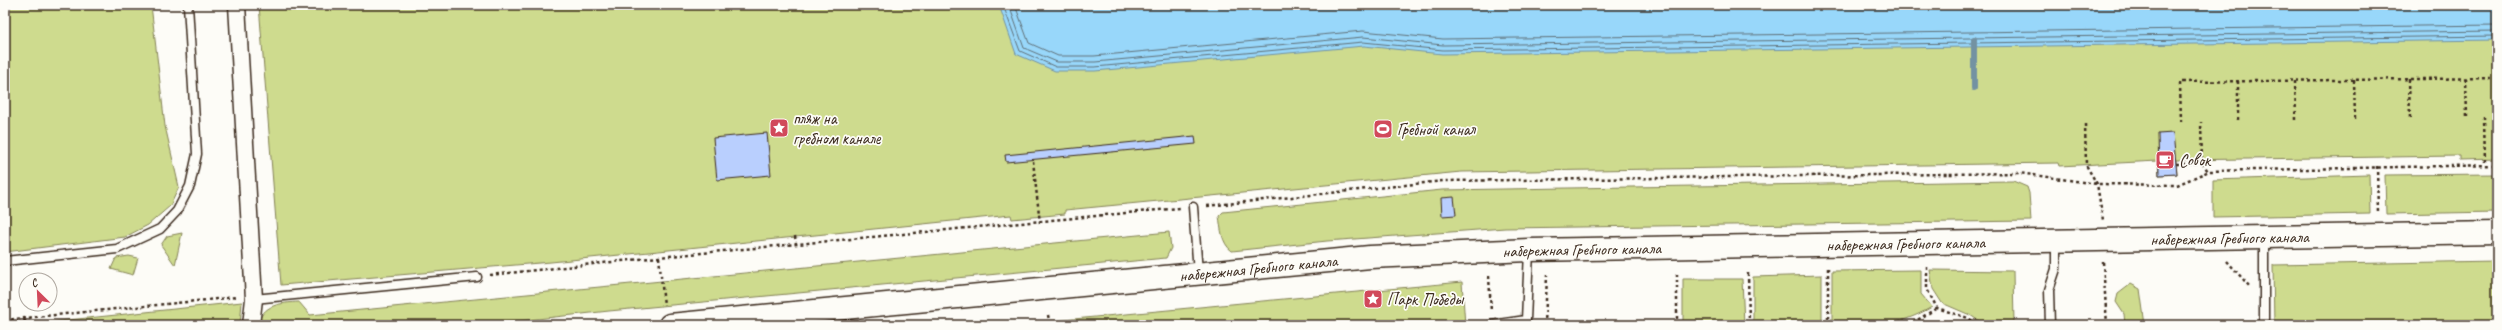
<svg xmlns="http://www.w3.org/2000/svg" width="2502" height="330" font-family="Caveat,sans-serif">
<rect width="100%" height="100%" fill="#fdfcf7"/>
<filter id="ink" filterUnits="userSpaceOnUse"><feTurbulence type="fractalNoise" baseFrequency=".025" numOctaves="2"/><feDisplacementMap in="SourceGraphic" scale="8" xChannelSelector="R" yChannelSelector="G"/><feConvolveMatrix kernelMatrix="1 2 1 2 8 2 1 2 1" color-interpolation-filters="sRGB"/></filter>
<g filter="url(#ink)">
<path fill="#cedb8e" stroke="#848256" d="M5,5H151L165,126L179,187L170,206L148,225L125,237L5,252Z
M259,5H2497V159L2459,160V156L2176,160L2177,174L2159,175L2158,161L2059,166L2058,163L1461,172L1065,210V214L1012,219L1011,215L551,262L281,285Z
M2497,174V212L2386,214L2385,175Z
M2369,175L2370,214L2213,217V180Z
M2013,181L2027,187L2029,193L2031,221L1505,228L1327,241L1232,251C1221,243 1221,228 1219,216L1223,212L1442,190Z
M1169,232L1171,248L1166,258L609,311L483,325H258C262,304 281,303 299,302L310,315Z
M182,233L175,265L161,245L167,236Z
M129,256L138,258L133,275L111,269L116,258Z
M2497,261V325H2274L2273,265Z
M1921,270V294L1932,307C1893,329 1875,325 1832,325V271Z
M1930,270L2013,271L2014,325H1985L1970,315L1942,303L1933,289Z
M1822,275V325H1753V277Z
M1683,279H1742L1744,325H1683Z
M1462,282L1465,325H1011Z
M2131,284L2140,289L2145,325H2125L2124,314L2116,302L2118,294Z
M242,302L240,325H20Z"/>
<path fill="#98d7fa" stroke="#7392a2" d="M999,5H2497V40L1442,54L1364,46L1095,71H1055L1016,54Z"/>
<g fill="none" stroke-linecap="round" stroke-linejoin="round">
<path stroke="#606f76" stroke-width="1" d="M1003,5L1020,51L1056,67H1095L1363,42L1443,50L2497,36
M1009,5L1024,48L1057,62H1095L1363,37L1443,45L2497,31
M1015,5L1029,43L1058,56H1094L1363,31L1443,39L2497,25"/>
<path stroke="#7392a2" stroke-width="6" d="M1974,39V88"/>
</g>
<path fill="#b9cffe" stroke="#3b2a1e" d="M767,133L771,175L717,180L713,138Z
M2173,133L2177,174L2159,175L2158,134Z
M1195,136L1196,144L1006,162L1005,155Z
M1454,197L1456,215L1442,216L1441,198Z"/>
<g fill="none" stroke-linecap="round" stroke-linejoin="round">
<defs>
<path id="lane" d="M1193,207L1198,272
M2264,238V325
M5,261L117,249L160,229L177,211L190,186L197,154L188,5
M254,299L477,277
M1491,325L1526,320L1529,251
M2050,325L2049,290L2056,269V242"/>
<path id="street" d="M237,5L254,299L251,325"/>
<g id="secondary">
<path id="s1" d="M670,325L1370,257L1529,250L2497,233"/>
</g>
</defs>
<use href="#lane" stroke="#3b2a1e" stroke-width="11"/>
<use href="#street" stroke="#3b2a1e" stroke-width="19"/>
<use href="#secondary" stroke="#3b2a1e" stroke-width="25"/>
<path stroke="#3b2a1e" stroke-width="2.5" stroke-dasharray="3 3" stroke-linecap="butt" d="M2466,78L2467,118
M2409,79L2410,119
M2354,80L2355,119
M2238,81V121
M2295,81L2296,120
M2484,117L2485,165
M2181,122L2180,82L2497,78
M2085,124L2086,165L2097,184L2103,220
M1033,161L1040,223
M2202,163L2208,171
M2176,164L2202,163L2201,122
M2377,166L2378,214
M1207,206L1443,181L2019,173L2097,184L2177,185L2209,171L2497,165
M795,236L796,244
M659,257L664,305
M2227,261L2250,287
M2103,262L2107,325
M1927,267V289L1937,308L1968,318L1978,325
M1828,268V325
M1748,273L1749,325
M1677,274V325
M490,275L659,257L1180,208
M1489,276L1491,312
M1048,315L1050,325
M5,320L237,297
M12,325L32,318
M1545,325L1547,275
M1901,325L1914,322L1937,308"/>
<use href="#lane" stroke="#fdfcf7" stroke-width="8"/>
<use href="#street" stroke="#fdfcf7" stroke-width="16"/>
<use href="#secondary" stroke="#fdfcf7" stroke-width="22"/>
</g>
</g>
<defs>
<symbol id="sight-square" viewBox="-11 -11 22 22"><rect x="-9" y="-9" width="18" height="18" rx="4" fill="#d1495b" stroke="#fdfcf7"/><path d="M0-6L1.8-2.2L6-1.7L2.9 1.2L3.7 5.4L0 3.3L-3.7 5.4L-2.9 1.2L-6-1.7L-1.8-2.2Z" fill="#fff"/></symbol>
<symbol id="stadium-square" viewBox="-11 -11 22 22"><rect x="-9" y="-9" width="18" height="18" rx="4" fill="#d1495b" stroke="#fdfcf7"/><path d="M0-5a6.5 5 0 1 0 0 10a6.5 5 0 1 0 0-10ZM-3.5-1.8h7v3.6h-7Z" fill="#fff"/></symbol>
<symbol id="cafe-square" viewBox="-11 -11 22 22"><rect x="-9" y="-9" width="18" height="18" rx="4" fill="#d1495b" stroke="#fdfcf7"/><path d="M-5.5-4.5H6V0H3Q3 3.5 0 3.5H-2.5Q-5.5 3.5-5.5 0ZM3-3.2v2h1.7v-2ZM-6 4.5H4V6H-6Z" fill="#fff"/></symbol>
</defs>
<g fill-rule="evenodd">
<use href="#sight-square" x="768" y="117" width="22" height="22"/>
<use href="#stadium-square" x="1372" y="118" width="22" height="22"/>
<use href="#cafe-square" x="2154" y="149" width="22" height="22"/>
<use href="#sight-square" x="1362" y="288" width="22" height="22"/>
</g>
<g text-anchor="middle" stroke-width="3.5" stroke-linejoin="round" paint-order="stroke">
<g font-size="17" fill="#3b2a1e" stroke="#fdfcf7" text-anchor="start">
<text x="793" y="124">пляж на<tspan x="793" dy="20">гребном канале</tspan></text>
<text x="1397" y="135">Гребной канал</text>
<text x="2179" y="166">Совок</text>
<text x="1387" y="305">Парк Победы</text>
</g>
<g font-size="17" fill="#3b2a1e" stroke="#fdfcf7">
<text dy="6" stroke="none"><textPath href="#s1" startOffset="1563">набережная Гребного канала</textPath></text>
<text dy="6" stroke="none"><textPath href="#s1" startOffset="1239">набережная Гребного канала</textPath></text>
<text dy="6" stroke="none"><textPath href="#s1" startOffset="915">набережная Гребного канала</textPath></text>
<text dy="6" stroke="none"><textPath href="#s1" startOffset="591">набережная Гребного канала</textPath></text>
</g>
</g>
<rect width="2502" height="330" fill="none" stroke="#fdfcf7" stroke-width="20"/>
<rect x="10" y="10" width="2482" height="310" fill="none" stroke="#3b2a1e" stroke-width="1.5" filter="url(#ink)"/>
<g transform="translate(38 292) rotate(336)"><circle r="19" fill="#fdfcf7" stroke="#afa8a0"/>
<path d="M0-3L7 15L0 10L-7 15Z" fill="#d1495b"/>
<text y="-6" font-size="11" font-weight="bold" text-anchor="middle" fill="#3b2a1e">С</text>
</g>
</svg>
